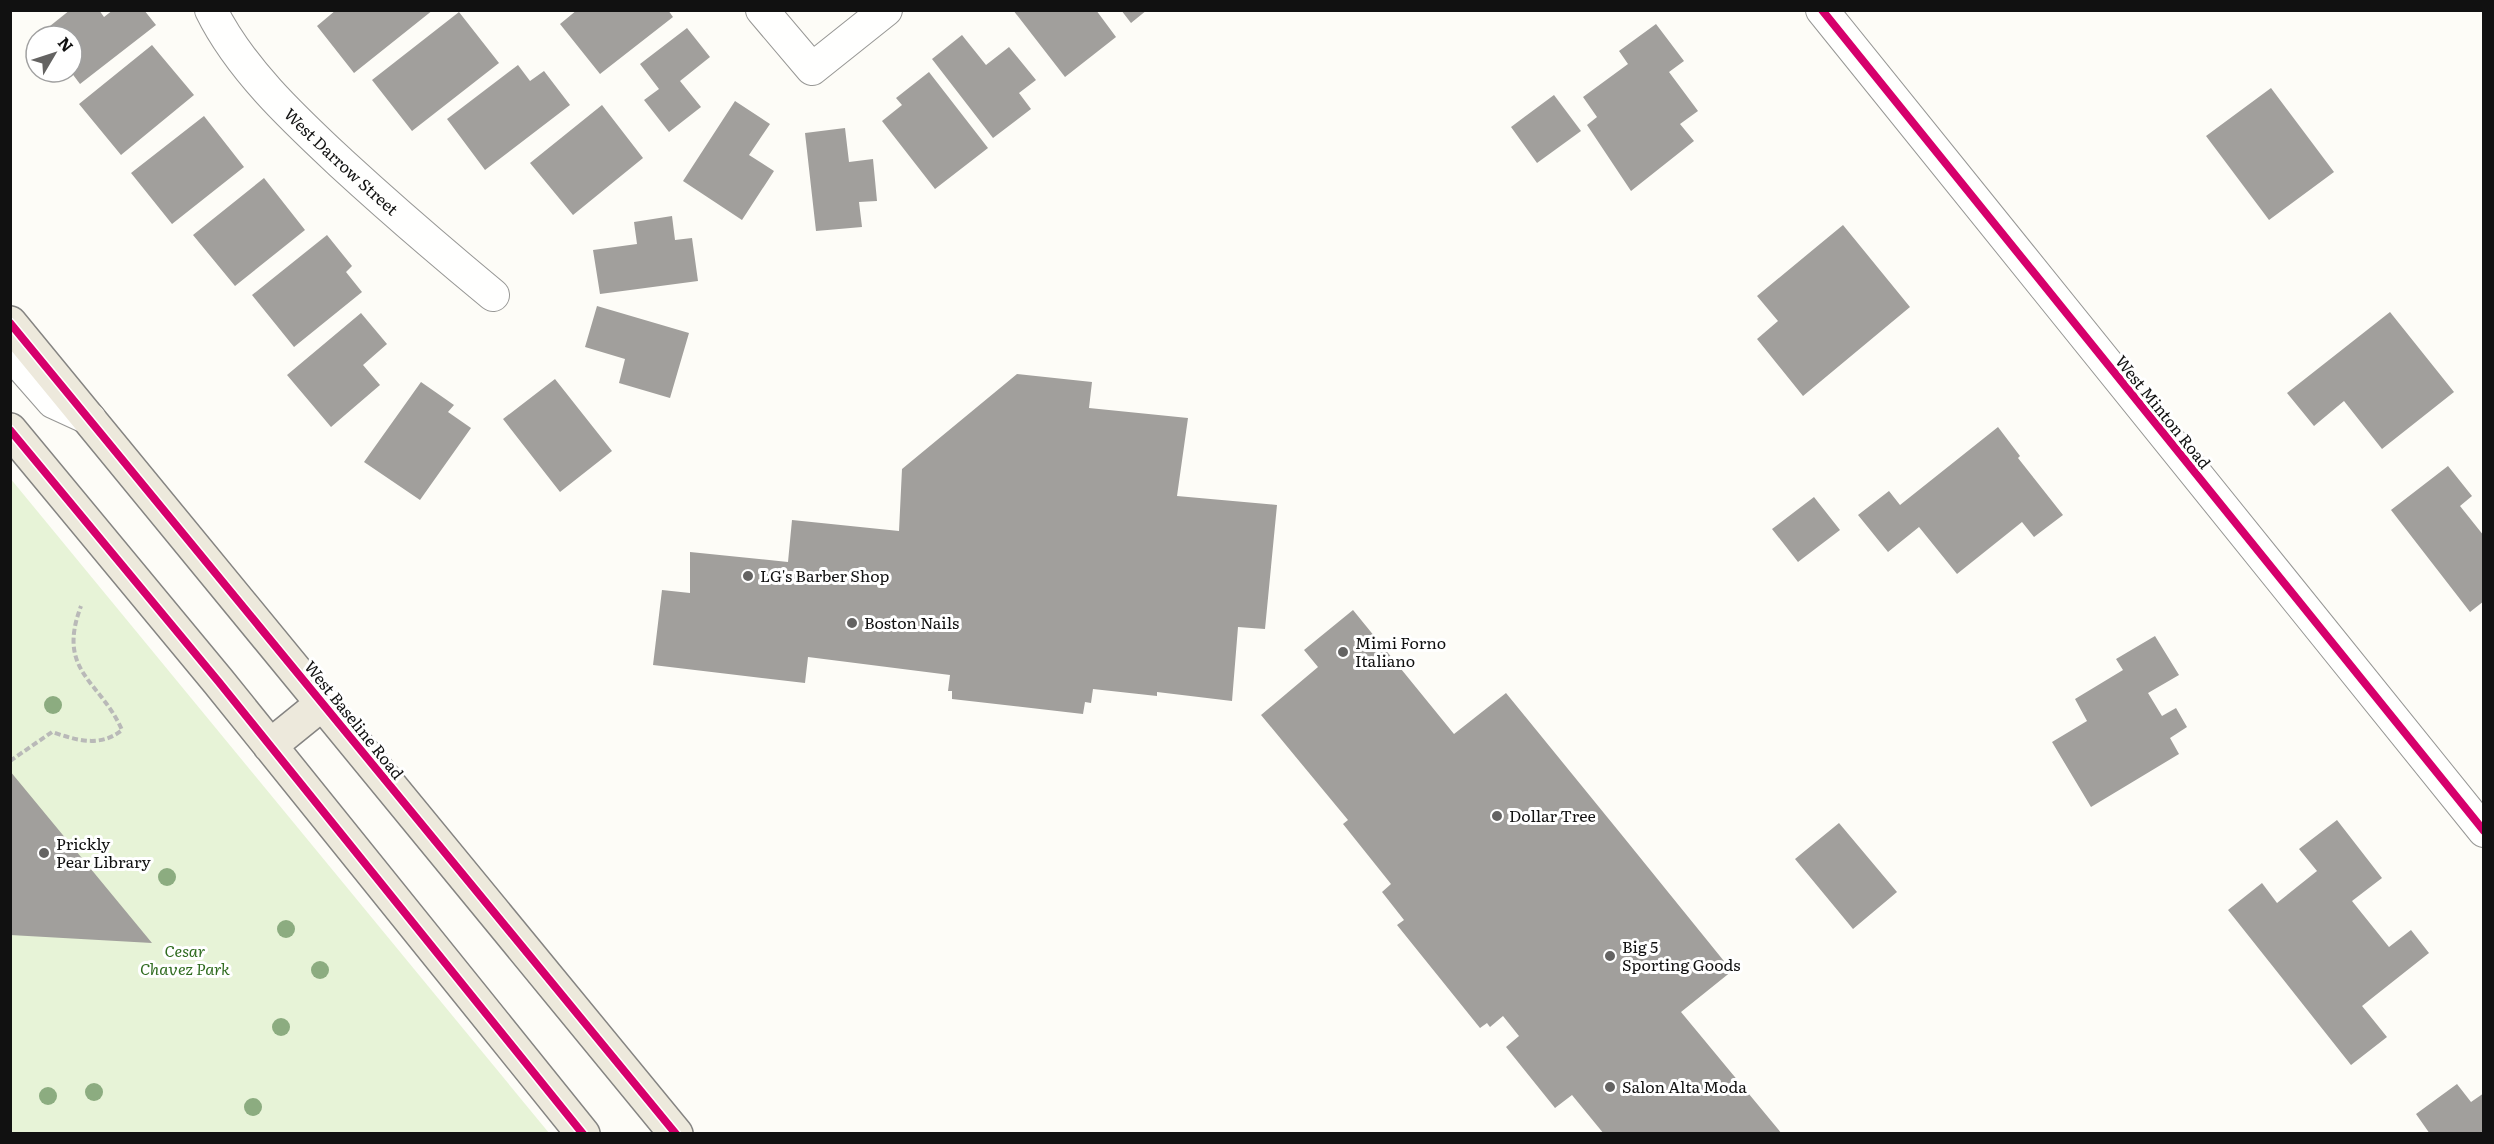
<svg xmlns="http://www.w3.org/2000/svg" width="2494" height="1144" font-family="Literata,serif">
<rect width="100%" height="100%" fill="#fdfcf7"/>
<path fill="#e7f3d7" d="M10,478L549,1133H11Z"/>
<path fill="#a19f9c" d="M70,10H99L104,17L113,10H144L156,25L80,84L71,72L72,36H42L40,34Z
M336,10H433L354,73L317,26Z
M577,10H668L673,17L600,74L560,24Z
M1013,10H1096L1116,37L1065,77Z
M1121,10H1147L1131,23Z
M459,12L499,63L412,131L372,80Z
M1656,24L1684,61L1669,72L1698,111L1680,124L1694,141L1631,191L1587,125L1597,117L1583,97L1628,64L1619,51Z
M687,28L710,57L680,81L701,107L669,132L644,100L659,89L640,64Z
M962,35L986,65L1009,47L1036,80L1019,93L1031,109L993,138L932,59Z
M152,45L194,95L121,155L79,104Z
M518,65L530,81L544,71L570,105L485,170L447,119Z
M929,72L988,148L935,189L882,121L902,105L896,98Z
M2271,88L2334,172L2269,220L2206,136Z
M1554,95L1581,131L1537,163L1511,127Z
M735,101L770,124L749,155L774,171L742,220L683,181Z
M602,105L643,158L573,215L530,163Z
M204,116L244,167L172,224L131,173Z
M845,128L849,162L873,159L877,201L859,202L862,227L816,231L805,133Z
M264,178L305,230L235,286L193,235Z
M672,216L675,240L692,238L698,281L600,294L593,250L637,244L634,222Z
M1843,225L1910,307L1803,396L1757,339L1778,321L1757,296Z
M327,235L352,266L346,272L362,292L294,347L252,295Z
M597,306L689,333L670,398L619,383L625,359L585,347Z
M2390,312L2454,392L2382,449L2344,401L2314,426L2287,393Z
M361,313L387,344L363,365L380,385L331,427L287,375Z
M1017,374L1092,382L1089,408L1188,418L1177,496L1277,505L1265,629L1238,627L1232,701L1157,692V696L1093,689L1091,703L1085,702L1083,714L952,699V691H948L950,675L808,657L805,683L653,665L662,590L690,593V552L788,562L792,520L899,531L902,469Z
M555,379L612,451L560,492L503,419Z
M421,382L454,405L448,412L471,428L420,500L364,462Z
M1998,427L2020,456L2018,458L2063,515L2034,537L2022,522L1957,574L1919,527L1888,552L1858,515L1889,491L1900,505Z
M2448,466L2472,496L2460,506L2484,536V601L2470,612L2391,510Z
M1814,497L1840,530L1798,562L1772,529Z
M1353,610L1454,734L1506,693L1621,834L1732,971L1681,1012L1782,1134H1604L1572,1095L1555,1108L1506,1047L1519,1036L1503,1016L1490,1027L1487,1023L1480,1028L1397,925L1404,920L1382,892L1391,884L1343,824L1348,820L1261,715L1318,667L1304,650Z
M2155,636L2179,675L2148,693L2162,716L2176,708L2187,727L2170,738L2179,754L2091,807L2052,742L2087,721L2075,699L2123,670L2116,659Z
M10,771L152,943L10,935Z
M2337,820L2382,878L2352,901L2389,947L2411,930L2429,953L2362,1006L2387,1037L2351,1065L2228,910L2262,883L2277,903L2317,871L2299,849Z
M1839,823L1897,892L1853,929L1795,859Z
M2457,1084L2471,1102L2484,1093V1134H2430L2416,1114Z"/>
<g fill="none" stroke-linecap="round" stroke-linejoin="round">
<defs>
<g id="minor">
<path id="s1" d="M211,10C240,69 294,119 341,163C390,208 441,252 493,295"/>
<path d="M762,10L812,69L886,10"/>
<path d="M1822,10L2484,831"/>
<path d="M10,353L53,402L90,419"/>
</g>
<path id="primary" d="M10,323L676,1134
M10,430L218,681L583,1134
M270,746L323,703"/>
</defs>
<use href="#minor" stroke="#979795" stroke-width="34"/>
<use href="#primary" stroke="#858482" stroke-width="36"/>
<path stroke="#b9b9b8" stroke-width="4" stroke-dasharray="6 3" stroke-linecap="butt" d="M10,761L52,732C76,740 100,748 122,730C100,680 56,672 81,606"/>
<use href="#minor" stroke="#fffffe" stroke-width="32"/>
<use href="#primary" stroke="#ede9dc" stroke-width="33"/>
<defs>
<path id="cycleway" d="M1822,10L2484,831
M10,323L676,1134
M10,430L218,681L583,1134"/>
</defs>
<use href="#cycleway" stroke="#fff" stroke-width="11"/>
<use href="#cycleway" stroke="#d6006c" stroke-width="8"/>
</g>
<g fill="#8cac80">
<circle cx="53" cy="705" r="9"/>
<circle cx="167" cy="877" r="9"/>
<circle cx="286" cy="929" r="9"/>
<circle cx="320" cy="970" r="9"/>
<circle cx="281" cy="1027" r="9"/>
<circle cx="94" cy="1092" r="9"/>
<circle cx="48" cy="1096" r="9"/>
<circle cx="253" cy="1107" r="9"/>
</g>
<g fill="#646362" stroke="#fff" stroke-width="2">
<circle cx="748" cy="576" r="6"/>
<circle cx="852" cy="623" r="6"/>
<circle cx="1343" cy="652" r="6"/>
<circle cx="1497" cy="816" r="6"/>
<circle cx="44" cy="853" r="6"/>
<circle cx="1610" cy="956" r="6"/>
<circle cx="1610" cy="1087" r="6"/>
</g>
<g text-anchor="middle" stroke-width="6" stroke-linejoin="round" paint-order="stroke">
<g font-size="16" fill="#111" stroke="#fff">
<text dy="6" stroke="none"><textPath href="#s1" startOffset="201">West Darrow Street</textPath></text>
<text transform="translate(2163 412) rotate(51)" y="6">West Minton Road</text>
<text transform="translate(354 720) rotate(51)" y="6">West Baseline Road</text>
</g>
<g font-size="16" fill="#111" stroke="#fff" text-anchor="start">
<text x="760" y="582">LG's Barber Shop</text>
<text x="864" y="629">Boston Nails</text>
<text x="1355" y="649">Mimi Forno<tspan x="1355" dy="18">Italiano</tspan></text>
<text x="1509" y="822">Dollar Tree</text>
<text x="56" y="850">Prickly<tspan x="56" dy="18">Pear Library</tspan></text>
<text x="1622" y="953">Big 5<tspan x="1622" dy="18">Sporting Goods</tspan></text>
<text x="1622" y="1093">Salon Alta Moda</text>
</g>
<g font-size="16" font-style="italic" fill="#2f6b1f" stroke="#fff">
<text x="185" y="957">Cesar<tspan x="185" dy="18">Chavez Park</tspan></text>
</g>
</g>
<rect width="2494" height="1144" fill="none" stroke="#111111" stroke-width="24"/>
<g transform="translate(54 54) rotate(51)"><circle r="28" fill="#ffffff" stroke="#a0a0a0" stroke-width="1.5"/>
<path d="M0-4.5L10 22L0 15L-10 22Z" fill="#646362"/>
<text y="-9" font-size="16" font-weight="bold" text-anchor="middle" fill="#111111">N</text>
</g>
</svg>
